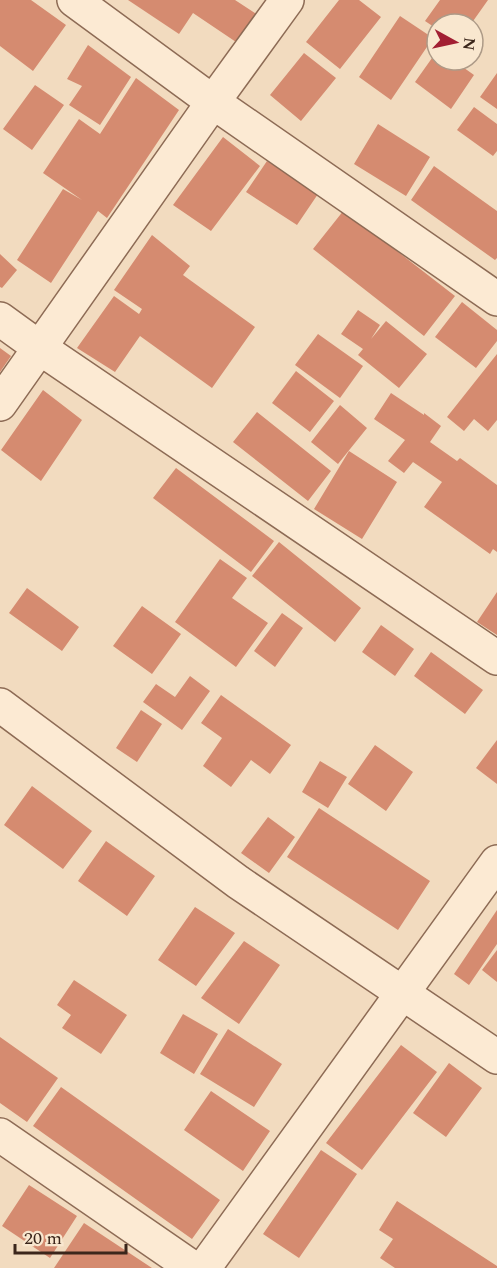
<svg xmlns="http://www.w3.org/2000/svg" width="497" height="1268" font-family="Spectral,serif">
<rect width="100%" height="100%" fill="#f2dbbf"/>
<path fill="#d58b70" d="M0,0H31L66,25L33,71L0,46Z
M128,0H235L258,15L239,44L193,13L179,34Z
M339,0H359L381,17L340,69L306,42Z
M440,0H488L471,24H437V29L425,21Z
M400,16L433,38L391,100L359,77Z
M88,45L131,77L100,125L69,105L82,86L67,79Z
M437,51V60H453L474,75L451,109L415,82Z
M304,53L336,78L301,121L270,95Z
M497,73V109L480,97Z
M136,78L179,110L107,218L98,211L51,283L17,260L63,189L82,200L43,173L79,119L100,134Z
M35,85L64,105L32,150L3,129Z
M474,107L497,124V151L493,156L457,130Z
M378,124L430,157L406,196L354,164Z
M223,137L260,166L211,231L173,205Z
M267,161L318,194L297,225L246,192Z
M434,166L497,211V258L495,260L411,200Z
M344,210L455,296L424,336L313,249Z
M152,235L190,266L183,275L255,327L212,388L140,336L115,372L77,348L114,296L139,314L142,309L114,290Z
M0,254L17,270L2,288L0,287Z
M462,302L497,330V341L476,368L435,337Z
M358,310L380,325L371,339L386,321L427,354L399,388L358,355L363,349L341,334Z
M318,334L363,366L340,398L295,365Z
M0,348L11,356L0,372Z
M497,354V420L488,431L474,419L464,431L447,417Z
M296,371L334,401L310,432L272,403Z
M43,390L82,420L41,481L1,450Z
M391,393L424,415V413L441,426L430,442L457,461L460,458L497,485V552L493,549L490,554L424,507L442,482L413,462L404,473L388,461L405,440L374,419Z
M340,405L367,428L338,464L311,442Z
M257,412L331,471L308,501L233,442Z
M349,451L397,482L362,539L314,509Z
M176,468L274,541L251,572L153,498Z
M279,542L361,608L335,642L252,576Z
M220,559L247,578L232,598L268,623L236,667L175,622Z
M27,588L79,627L62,651L9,613Z
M497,592V635L477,622Z
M142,606L181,634L152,674L113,646Z
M282,613L303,628L275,667L254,651Z
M381,625L414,649L395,676L362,652Z
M431,652L483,690L465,714L414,676Z
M190,676L210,691L182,730L143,702L156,684L175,697Z
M221,695L291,745L270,774L251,760L231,787L203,766L222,738L201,723Z
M141,710L162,724L137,762L116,748Z
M497,740V784L476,768Z
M375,745L413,772L386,811L348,784Z
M320,761L347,777L328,808L302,792Z
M32,786L92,831L63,869L4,825Z
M319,808L430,881L398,930L287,857Z
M268,817L295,837L269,873L241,853Z
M106,841L155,876L127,916L78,881Z
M195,907L235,933L196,986L158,960Z
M497,910V944L469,985L454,974Z
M244,941L280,965L239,1024L201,998Z
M497,950V982L482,970Z
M74,980L127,1015L101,1054L62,1028L71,1015L57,1005Z
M183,1014L218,1034L194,1074L160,1053Z
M228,1029L282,1064L254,1107L200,1074Z
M0,1037L58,1078L27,1122L0,1103Z
M401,1045L437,1072L362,1170L326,1143Z
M449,1063L482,1088L446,1137L413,1113Z
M61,1087L220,1200L192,1239L33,1126Z
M211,1091L270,1131L243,1171L184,1130Z
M321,1150L357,1174L299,1258L263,1234Z
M29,1185L77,1216L50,1258L2,1226Z
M397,1201L497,1266V1268H395L380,1258L393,1239L379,1230Z
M84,1223L152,1268H54Z"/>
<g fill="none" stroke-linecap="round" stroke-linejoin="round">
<defs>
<path id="minor" d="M74,0L213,102L497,299
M0,319L40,348L497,658
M0,404L213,102L287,0
M0,705L238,882L497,1057
M0,1135L193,1268
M204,1268L497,862"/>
</defs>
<use href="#minor" stroke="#8d6b55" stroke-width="36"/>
<use href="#minor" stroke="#fcead3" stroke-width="33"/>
</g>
<g transform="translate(455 42) rotate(98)"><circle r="28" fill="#f9e7cf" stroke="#ad9a87" stroke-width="1.5"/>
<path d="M0-4.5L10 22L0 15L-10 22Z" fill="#a21f33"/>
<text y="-9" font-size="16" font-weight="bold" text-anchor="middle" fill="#3b261b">N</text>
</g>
<path d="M15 1244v9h111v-9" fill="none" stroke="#3b261b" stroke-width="3"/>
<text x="24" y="1244" font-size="18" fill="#3b261b" stroke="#f9e7cf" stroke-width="4.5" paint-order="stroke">20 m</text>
</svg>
